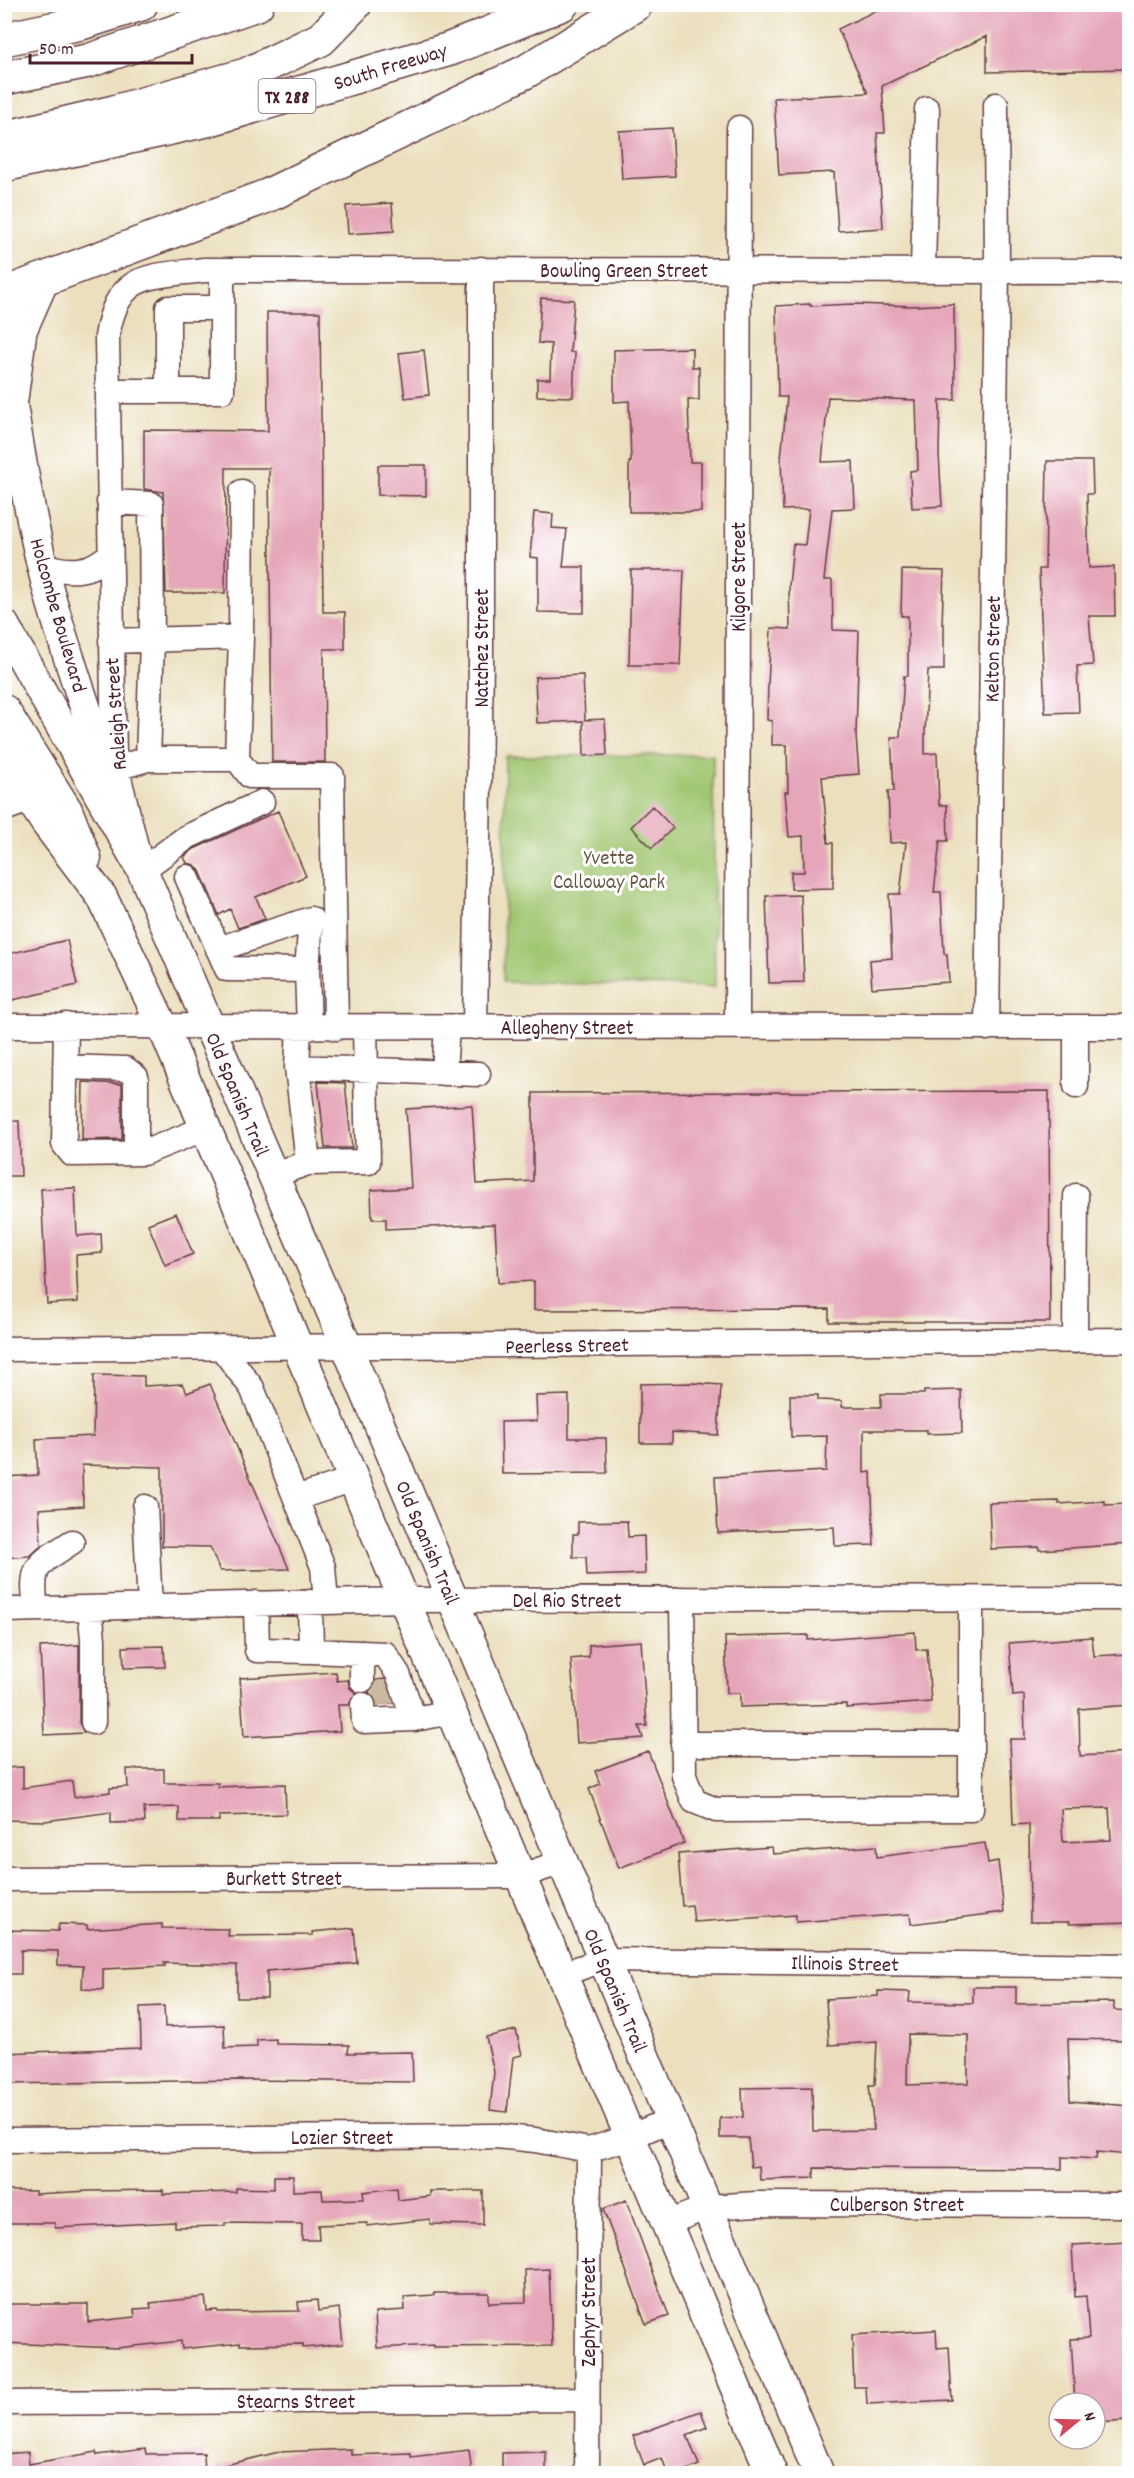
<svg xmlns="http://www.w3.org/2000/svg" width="1134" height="2478" font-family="Dekko,sans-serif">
<rect width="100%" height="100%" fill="#fff"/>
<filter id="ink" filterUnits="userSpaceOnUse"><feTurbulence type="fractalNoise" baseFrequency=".0167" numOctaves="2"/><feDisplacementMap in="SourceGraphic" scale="12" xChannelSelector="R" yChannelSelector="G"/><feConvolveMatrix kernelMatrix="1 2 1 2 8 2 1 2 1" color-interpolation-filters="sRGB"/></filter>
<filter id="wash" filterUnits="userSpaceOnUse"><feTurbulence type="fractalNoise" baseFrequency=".008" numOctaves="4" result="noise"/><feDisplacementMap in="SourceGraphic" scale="24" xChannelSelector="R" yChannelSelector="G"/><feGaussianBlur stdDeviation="1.35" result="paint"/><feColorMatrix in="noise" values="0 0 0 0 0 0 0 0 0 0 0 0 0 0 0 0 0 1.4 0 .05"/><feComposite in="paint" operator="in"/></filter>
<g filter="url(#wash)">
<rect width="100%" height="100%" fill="#ebdfbd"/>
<path fill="#a0c671" stroke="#75724e" stroke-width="1.5" d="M713,755L715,987L503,982L505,756Z"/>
<g id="blocks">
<path fill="#e5a6b9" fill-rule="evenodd" d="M889,4H1130V69L987,72V36L882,86L885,133H877L883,228L838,231L834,172L779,175L774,98L868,93L838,29Z
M672,128L675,176L622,179L619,131Z
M392,203L394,231L348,234L346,206Z
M541,298L574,300L570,352L575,353L573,397L537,396V379H550L551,344L538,343Z
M810,304V306L854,304L912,306L954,304L955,400H940L939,454L942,506L912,508L910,471L918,470L916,400L828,397L822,462L853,461L855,508L832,509L824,580H832L833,630L859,631L856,736L859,774L822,777L828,843H833V888L791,889V872H804L803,836L789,837L785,792H788L787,745H772V721L767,720L768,685L771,628L790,629L789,586L793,544L805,545L809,509L783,510L781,459L787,397H778L776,306Z
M267,312H320L323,612H345V649H324L325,762H272L269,468H226L225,593H166L163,492L144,489V430L268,431Z
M692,348V367H699V400H688L690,462H701V512H629V462H631L629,401L614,402V350Z
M424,350L429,395L405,398L399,353Z
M1047,461H1092L1093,494H1087L1089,568L1114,567L1115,616H1089L1093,665L1077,666L1079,712L1045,713L1039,569H1045Z
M378,465H426V496L378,495Z
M534,512L553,514L552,528L567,529L563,567H584V613L538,612V558L530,557Z
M631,570H684L680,665H629Z
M902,570L944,571L942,624H944V670H928L925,734V754L937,753L939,805H947L948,841H940L934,892H941L944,954H947L949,982L872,988L870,960L892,958L889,894H900L906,842L890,843L888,791H894L891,737H900L904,676H908V616H901Z
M583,675L585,720L605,719L607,755L584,756L583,721L537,723L535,677Z
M652,806L673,828L652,848L631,827Z
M278,811L306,876L256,897L265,919L238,928L230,909L219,915L200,871L195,865L187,863L184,857L194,849Z
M801,895L804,982L769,983L766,896Z
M67,940L77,985L4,1002V955Z
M83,1082L122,1084V1139L82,1140Z
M318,1082L345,1083L352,1148H325Z
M1049,1091L1050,1322H829V1309L534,1310V1281L498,1283L495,1224L386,1229V1219H372L371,1190L411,1188L406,1109L472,1105L477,1184L533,1181V1093Z
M4,1121H19L21,1176H4Z
M75,1188L77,1236L101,1234L102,1253L76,1255L78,1302L47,1304L41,1189Z
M176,1213L193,1254L165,1265L148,1224Z
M94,1375L144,1376V1386L182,1384L187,1393L210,1384L289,1569L220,1571L210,1547L162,1546V1467L82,1465L83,1506L39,1509L41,1545L29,1556L4,1558V1477L38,1475L36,1439L93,1436Z
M693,1383L721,1385L718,1435L672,1432V1443H640V1384Z
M961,1390L962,1433L926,1434V1430H864V1473L871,1472L874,1545L835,1546L834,1527L718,1533L715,1477L826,1471L827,1436L791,1437L790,1395H818V1400L842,1401V1407H881V1394H924V1391Z
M569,1395V1438H606L607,1473L502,1474L501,1422L537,1421L536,1396Z
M1059,1501V1504L1105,1501V1505L1129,1504L1130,1544L1039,1550V1547L991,1549L989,1503Z
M627,1521L628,1537L644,1536L645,1574L587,1576L586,1557H573V1534H578V1522Z
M915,1632L916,1650L927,1649L931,1702L846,1708V1704L740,1707V1693H727L725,1637L808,1635V1640Z
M1092,1637L1094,1656L1130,1654V1705L1079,1709L1080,1756L1130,1753V1922L1069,1924V1922H1030L1029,1824L1013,1825L1010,1739H1025L1024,1695L1013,1696L1009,1643ZM1109,1808L1111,1840L1063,1842L1061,1809Z
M641,1641L647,1726H639L643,1738L577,1743L571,1659L589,1657V1645Z
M79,1645V1722L84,1733L44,1735L40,1647Z
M164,1646L165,1667L124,1668L123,1647Z
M336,1672L337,1681L348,1680L350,1688L356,1693L349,1705H338L340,1731L244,1737L240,1678Z
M385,1679L393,1703L377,1704L369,1692L376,1680Z
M648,1751L684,1843L619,1868L589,1789L600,1784L595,1771Z
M23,1767V1788L72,1781L74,1797L110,1792V1788L128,1787L127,1769H164V1783H218V1787L285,1784L286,1814L219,1816V1821H179V1807L144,1808L145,1822L111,1823V1812L45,1821L4,1820V1768Z
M985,1843L988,1863L998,1861L1004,1912L911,1924L910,1914L796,1922V1915L694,1922L692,1905L682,1906L678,1854L772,1847L773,1854L876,1846L877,1857Z
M59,1924L87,1925V1929L162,1924V1928L229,1929L228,1936L313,1935L312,1932L354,1928L357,1963L267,1971V1998H237V1965L164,1963L165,1966L103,1969V1990L82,1989L83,1966L58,1965V1951L21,1950V1974H4V1930L58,1931Z
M973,1987H1016V2004L1114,2002V2010L1130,2011V2040L1068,2039L1070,2101L1130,2106V2155L1097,2152L1096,2159L1062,2157V2169L814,2168V2178L760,2180L759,2166L751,2167L748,2138H720V2118L743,2117L742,2088L812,2087L813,2131L874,2130L869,2085H875L877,2042L829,2045L826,1999L878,1996V1991L910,1992L909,2002L973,2003ZM908,2034L968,2035V2083L907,2085Z
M164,2006L165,2027L224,2025L225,2048L257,2047V2040L276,2039V2044L349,2045L348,2053L412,2052L413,2082L238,2080L4,2084V2053L141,2048L140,2007Z
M516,2030L522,2055L513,2057L507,2112L490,2110L494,2072L486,2037Z
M274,2176H293V2191L322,2190L323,2200L364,2199L363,2192L397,2188L398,2200L430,2196V2191H483V2225L430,2224V2219L367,2226V2223L318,2225L319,2240H302V2224L225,2223V2226L175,2227V2222L55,2228V2223H4V2191H35V2194L89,2191L163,2190V2194L236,2192V2188L274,2189Z
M626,2200L669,2316L646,2324L603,2209Z
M1130,2242L1128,2421L1095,2423V2403H1075L1071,2339L1089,2338L1086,2296L1075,2297L1072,2245Z
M549,2269L552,2346L434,2347V2345L377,2348L375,2312L405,2310L404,2297L434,2295V2293H489V2303L526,2302L525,2270Z
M205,2297L207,2311L217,2310L218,2312L299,2311L298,2302L317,2300L318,2311L339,2308L343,2344L303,2348V2344L240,2345V2343L182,2349L181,2341L117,2348L4,2343V2307H7V2304H88V2322L135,2317L134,2309L151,2308L150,2303Z
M936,2330L937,2348L949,2347L952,2400L867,2404L866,2387H854L852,2335Z
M701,2411L707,2427L687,2435L699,2465L676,2474H668L662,2458L644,2465L633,2436Z
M145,2449L146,2454L204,2453L205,2474H4V2454L28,2452L29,2464L96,2452L97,2455Z
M351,2449V2455L411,2453V2457L469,2450L472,2474H218L217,2467L279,2452Z
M546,2452V2474H502V2453Z"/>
</g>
</g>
<g filter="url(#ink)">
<use href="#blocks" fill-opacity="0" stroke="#623c41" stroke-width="1.5"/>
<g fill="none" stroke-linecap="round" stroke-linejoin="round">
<path stroke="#cbb9a0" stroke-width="24" stroke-dasharray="24 12" stroke-linecap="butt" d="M383,1680L385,1704"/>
<defs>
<path id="minor" d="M923,269L927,109
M108,391H222V270
M168,391V308H222
M109,502L151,504L152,641L148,759
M43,565C68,573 90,574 110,554
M241,637L242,492
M111,641L241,637L237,759H148L116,768
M237,759L250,776H332L336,1028
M262,802L187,837L142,870L114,758L107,337C117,272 148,277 204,270L1130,271
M4,809L31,799
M187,877L227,969L307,970L309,1028
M218,949L311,919L307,970
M66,1025L64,1144L72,1154L143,1153L206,1128
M4,1026L1130,1027
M737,1026L739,128
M475,1027L481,661V269
M299,1028L297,1067L308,1163
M987,1028L997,269L996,105
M65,1067L126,1069L136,1077V1153
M297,1067L478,1074
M444,1073L447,1027
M1076,1086V1027
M273,1175L308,1163L368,1162L365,1028
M1075,1341L1076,1196
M221,1347L252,1388L323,1567L326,1602
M4,1349L1130,1340
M296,1498L354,1479
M145,1507L150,1606
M682,1599L684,1776L694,1801L716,1810L971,1809V1599
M310,1602L311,1651L385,1654L398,1674L414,1719L452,1712
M256,1603L257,1650L311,1651
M90,1608L93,1639V1722
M36,1609C30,1564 37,1565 72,1542
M4,1610L404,1600L1130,1598
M362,1653V1680
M363,1705L364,1721L414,1719
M683,1744H971
M4,1879L521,1876L562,1862
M562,1974L603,1960L1130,1966
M4,2140L496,2136L535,2140L589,2150L630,2137L672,2119
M667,2223L708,2207L757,2204L1130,2205
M4,2403L587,2399
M587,2474L589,2150"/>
<path id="major" d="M7,373C18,444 29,515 47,585C66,655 91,724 115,794
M4,625L142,870L347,1347L819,2474
M4,710L67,810L86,858
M4,759L46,823L102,897L163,1027L772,2474"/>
<path id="highway" d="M4,39L81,23L141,4
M4,78L88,61L257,4
M4,138L114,112L246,75L321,39L355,4
M4,165L207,120L450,49L562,4
M4,294L267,196L525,72L636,4
M11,399L20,330L42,280"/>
</defs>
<use href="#minor" stroke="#623c41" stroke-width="27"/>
<use href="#major" stroke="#623c41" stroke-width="33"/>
<use href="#highway" stroke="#623c41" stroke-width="36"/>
<use href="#minor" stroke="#fff" stroke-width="24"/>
<use href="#major" stroke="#fff" stroke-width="30"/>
<use href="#highway" stroke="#fff" stroke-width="33"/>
</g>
</g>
<g text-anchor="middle" stroke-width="6" stroke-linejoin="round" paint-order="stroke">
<rect fill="#fff" stroke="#80626b" stroke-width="1.5" x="258.5" y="79" width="57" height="34" rx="4.5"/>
<g font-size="20" font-weight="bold" fill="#4a1f2b">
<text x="287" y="103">TX 288</text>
</g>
<g font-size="21" fill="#4a1f2b" stroke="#fff">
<text transform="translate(390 66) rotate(-17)" y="7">South Freeway</text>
<text x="624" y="277">Bowling Green Street</text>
<text transform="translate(738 577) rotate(-90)" y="7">Kilgore Street</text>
<text transform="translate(59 615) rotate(74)" y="7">Holcombe Boulevard</text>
<text transform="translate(481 648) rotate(-90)" y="7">Natchez Street</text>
<text transform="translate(992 649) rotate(-89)" y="7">Kelton Street</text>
<text transform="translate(115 714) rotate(-94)" y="7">Raleigh Street</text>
<text x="567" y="1034">Allegheny Street</text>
<text transform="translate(238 1094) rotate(67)" y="7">Old Spanish Trail</text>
<text transform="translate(567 1345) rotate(-1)" y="7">Peerless Street</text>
<text transform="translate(428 1542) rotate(67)" y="7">Old Spanish Trail</text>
<text x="567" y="1607">Del Rio Street</text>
<text x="284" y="1885">Burkett Street</text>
<text transform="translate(845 1963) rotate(1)" y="7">Illinois Street</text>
<text transform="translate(616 1990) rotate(67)" y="7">Old Spanish Trail</text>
<text x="342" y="2144">Lozier Street</text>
<text x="897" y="2211">Culberson Street</text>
<text transform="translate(588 2312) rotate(-90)" y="7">Zephyr Street</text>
<text x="296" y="2408">Stearns Street</text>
</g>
<g font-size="21" fill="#685944" stroke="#fff">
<text x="609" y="864">Yvette<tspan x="609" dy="24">Calloway Park</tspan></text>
</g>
</g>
<rect width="1134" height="2478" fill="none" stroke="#fff" stroke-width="24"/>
<g transform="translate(1077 2421) rotate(71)"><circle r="28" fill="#ffffff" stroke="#b7a5aa" stroke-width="1.5"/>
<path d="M0-4.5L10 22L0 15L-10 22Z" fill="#d1495b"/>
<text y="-9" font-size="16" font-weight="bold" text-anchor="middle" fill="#4a1f2b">N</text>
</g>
<path d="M30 54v9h162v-9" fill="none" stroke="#4a1f2b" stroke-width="3"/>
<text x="39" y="54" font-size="18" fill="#4a1f2b" stroke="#ffffff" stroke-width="4.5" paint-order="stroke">50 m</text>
</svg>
